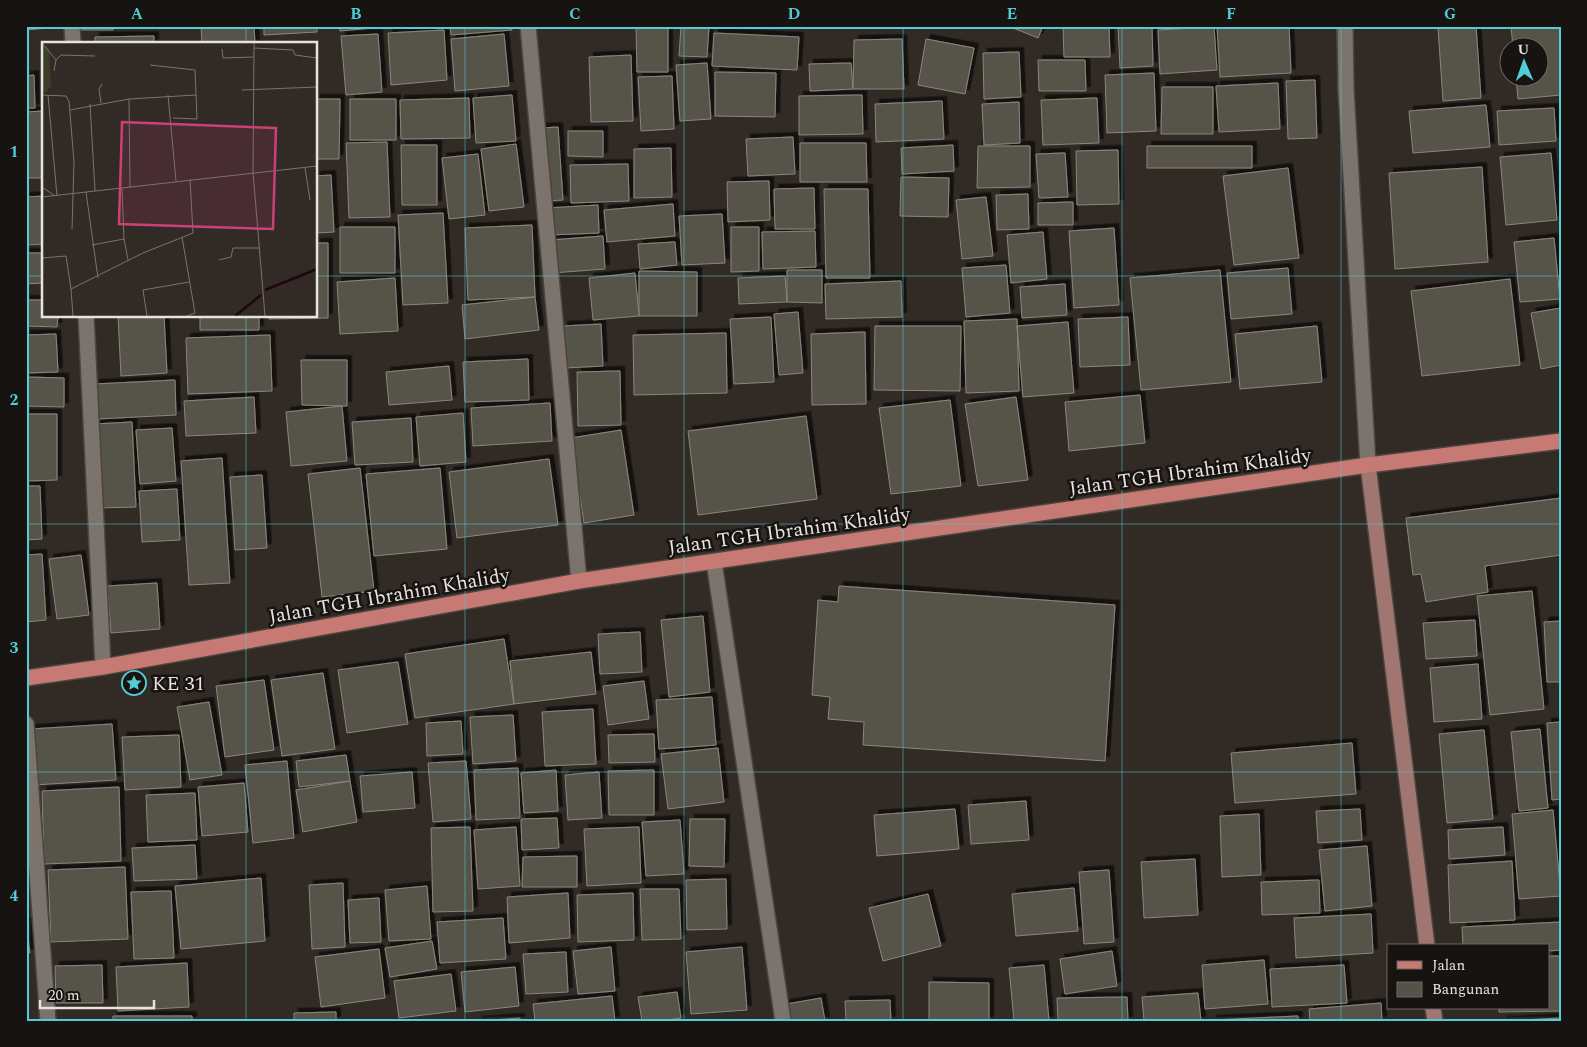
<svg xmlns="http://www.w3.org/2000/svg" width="1587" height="1047" font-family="Spectral,serif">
<defs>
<filter id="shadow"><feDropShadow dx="4.5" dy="-4.5" stdDeviation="0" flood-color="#0009"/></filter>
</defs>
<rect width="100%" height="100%" fill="#312a25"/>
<path fill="#56524a" stroke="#8b867e" filter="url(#shadow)" d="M26,26H49V28L26,30Z
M74,26H113V30H74Z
M201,26H254L255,44H202Z
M264,26H317V32L264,35Z
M339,26H383V27L340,31Z
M390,26H427L390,28Z
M450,26H511L512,30L451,35Z
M636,26H668V72H637Z
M681,26H709L707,57L679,56Z
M1008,26H1043L1038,38Z
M1063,26H1109L1110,57H1064Z
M1118,26H1152L1153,66L1120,68Z
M1217,26H1289L1291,73L1220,77Z
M1457,26H1476L1481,98L1443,101L1438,28Z
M1511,26H1561V95L1518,99L1516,78H1540V48H1513Z
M1214,27L1217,70L1160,74L1158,30Z
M444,30L447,80L391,85L388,33Z
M714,33L799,37L797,70L712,66Z
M378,34L382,92L346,95L341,36Z
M504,34L509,86L455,91L451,39Z
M154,36V44H95V37Z
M902,39L904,89H853L854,40Z
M926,39L974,48L965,94L918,85Z
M1019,52L1021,97L984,99L983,53Z
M631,55L633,121L591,122L589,57Z
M1038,60H1085L1086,91H1039Z
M707,63L711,119L680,121L676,65Z
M851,63L853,89L810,91L809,64Z
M715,72L776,73L775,117L715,116Z
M1154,73L1156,131L1107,133L1105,75Z
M34,75L35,108H26V76Z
M672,76L674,129L641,131L638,77Z
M1315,80L1317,138L1288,139L1286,81Z
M1278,83L1280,129L1219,132L1216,86Z
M1162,87H1213V134H1161Z
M512,95L516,141L476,143L473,98Z
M862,95L863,134L799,135V96Z
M469,98L470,138L401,139L400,100Z
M1097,98L1099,143L1043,145L1041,100Z
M316,99H340L339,159H316Z
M350,99H396V140H350Z
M942,101L944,139L876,142L875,104Z
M1019,102L1020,143L984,145L982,104Z
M1486,105L1490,147L1413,153L1409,111Z
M1554,108L1556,141L1499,145L1497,111Z
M44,111V178H26V112Z
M558,127L563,200L546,201L541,128Z
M568,131H603V157L568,156Z
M793,137L795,174L748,176L746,139Z
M387,142L390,217L349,218L346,143Z
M800,143H866L867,182H800Z
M516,144L524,207L489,211L481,149Z
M401,145H437V205H402Z
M953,145L954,171L902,174L901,148Z
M978,146H1030V187L977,188Z
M1147,146H1252V168H1147Z
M671,148L672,197L634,198V149Z
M1118,150L1119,204L1077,205L1076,151Z
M1065,153L1068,197L1039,198L1036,154Z
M1551,153L1557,220L1506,225L1500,157Z
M478,154L485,215L449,219L442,158Z
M628,164L629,201L571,203L570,165Z
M1482,167L1488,262L1395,269L1389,173Z
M1288,168L1299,258L1234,265L1223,176Z
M331,175L334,232L316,233V176Z
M901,177L949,178L948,217L900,216Z
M769,181L770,220L728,222L727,182Z
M814,188L815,229H775L774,189Z
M824,189H868L870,278H826Z
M1028,194L1029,229L997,230L996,195Z
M44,196V244L26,245V197Z
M986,197L993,256L962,259L956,200Z
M1073,202V225H1038V203Z
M673,204L675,236L607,242L604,210Z
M598,205L599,233L548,235L547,208Z
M443,213L448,303L403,305L398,215Z
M722,214L725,263L682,265L679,216Z
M532,225L535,297L468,300L465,228Z
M340,227H395V273H340Z
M731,227H759V271L731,272Z
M1114,228L1119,305L1074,308L1069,231Z
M815,231L816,267L763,269L762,232Z
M1043,232L1047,279L1011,283L1007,235Z
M603,236L605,269L552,273L550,240Z
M1554,238L1560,299L1520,302L1514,242Z
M675,242L677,265L640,269L638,244Z
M316,243H328V318L269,319V316H316Z
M26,253H44V283L26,284Z
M1006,265L1010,313L966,317L962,268Z
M1288,268L1292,314L1231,319L1227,273Z
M787,270H822V303L787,302Z
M1220,270L1231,382L1141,390L1130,278Z
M639,271L697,272V316H639Z
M635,273L639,316L593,320L589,278Z
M785,276L787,302L739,304L738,278Z
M395,278L398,331L340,334L337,282Z
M1510,279L1520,365L1422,376L1411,291Z
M901,281L902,317L826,319L825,284Z
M1065,284L1067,315L1022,318L1020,287Z
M535,297L539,330L465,339L462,305Z
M26,300H44V316H58L57,327L26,326Z
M1561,308V365L1541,369L1531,313Z
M798,312L803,373L779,375L774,314Z
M118,316H164L167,373L121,376Z
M200,316H259V330H200Z
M771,317L774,382L734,384L730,319Z
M1128,317L1130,365L1080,367L1078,319Z
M1017,319L1019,391L966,393L964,321Z
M1068,322L1074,393L1023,397L1017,326Z
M601,324L603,366L565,368L563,326Z
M875,326H961L960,391L874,390Z
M1317,326L1322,382L1240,389L1235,334Z
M865,332L866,404L812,405L811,334Z
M726,333L727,393L634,395L633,335Z
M56,334L58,372L26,373V335Z
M270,335L272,391L188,394L186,338Z
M528,359L529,400L465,402L463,362Z
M301,360H347V406L302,405Z
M449,366L452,400L389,405L386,372Z
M620,371L621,425L578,426L577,372Z
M26,377L64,378V407L26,406Z
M175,380L176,415L97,419L95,384Z
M1140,395L1145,443L1069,451L1065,402Z
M254,397L256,433L186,436L184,401Z
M1016,397L1028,480L978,486L965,404Z
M950,400L961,486L891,494L879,408Z
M550,403L552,441L473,446L471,408Z
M342,406L347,461L291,466L286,412Z
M463,413L466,462L420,466L416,417Z
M26,414H57V480L26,481Z
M806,416L817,499L698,515L688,431Z
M411,418L413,462L355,465L352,422Z
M132,422L136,507L97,508L94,424Z
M172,428L176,481L140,484L136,430Z
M621,430L634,515L584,523L571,438Z
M222,458L230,583L189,585L181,461Z
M549,459L558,525L457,538L449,472Z
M360,468L374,591L322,597L308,474Z
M440,468L447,549L374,556L366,474Z
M262,475L267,548L235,550L230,477Z
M26,486H40L42,539L26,540Z
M177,489L180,540L142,542L139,491Z
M1561,498V555L1485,566L1488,592L1426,602L1421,574L1413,575L1406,518Z
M42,554L46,620L26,622V555Z
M81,555L89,615L57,619L49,559Z
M157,583L160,629L111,633L107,586Z
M839,586L1115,605L1105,761L863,745L864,722L828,719L830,697L812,695L818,600L838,602Z
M1532,591L1544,709L1490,715L1477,596Z
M703,616L710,692L669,697L661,620Z
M1475,620L1477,656L1426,659L1423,623Z
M1561,621V682H1547L1544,622Z
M640,632L642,672L600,674L598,634Z
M504,639L514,704L415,718L405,654Z
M591,652L596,694L514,704L510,661Z
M398,662L408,724L347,733L338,670Z
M1478,664L1482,719L1434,722L1430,668Z
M323,673L335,749L282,756L271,680Z
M264,680L274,750L225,757L216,686Z
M644,681L649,719L608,725L603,686Z
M712,697L716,745L659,749L656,700Z
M209,702L222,775L190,780L177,707Z
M593,709L596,764L545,766L542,712Z
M513,715L516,761L473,764L470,717Z
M461,721L463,754L427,756L426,723Z
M1561,722V799L1552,800L1547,723Z
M112,724L116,780L34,785L31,729Z
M1540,729L1548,808L1519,811L1511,732Z
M1484,730L1493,819L1447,823L1439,734Z
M654,734L655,762L609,763L608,735Z
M179,735L181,787L125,790L122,737Z
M1352,743L1356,794L1235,803L1231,753Z
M718,748L724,802L668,809L661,754Z
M346,755L350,781L299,787L296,761Z
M287,761L294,838L253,843L245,765Z
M466,761L471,819L433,822L428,763Z
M518,768L520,818L476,820L474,770Z
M556,770L558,811L524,813L521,773Z
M654,770V815H609L608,771Z
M412,772L415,808L363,812L360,776Z
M599,772L602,818L568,820L565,775Z
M350,781L357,822L303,832L296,790Z
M244,783L248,832L202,836L198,787Z
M119,787L121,861L44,864L42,791Z
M195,793L197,840L148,842L146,795Z
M1026,801L1029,840L971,844L968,805Z
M955,809L959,849L877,856L874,815Z
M1360,809L1362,840L1318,843L1316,811Z
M1553,810L1561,896L1519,899L1512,814Z
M1259,814L1261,875L1222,877L1220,816Z
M557,818L559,848L522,850L521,819Z
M690,819H725L724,867L689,866Z
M680,820L684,874L646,876L642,822Z
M470,827L473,911L433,912L431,828Z
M516,827L520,886L478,889L474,830Z
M639,827L641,883L587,886L584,829Z
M1503,827L1505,855L1449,859L1448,830Z
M195,845L197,879L134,881L132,848Z
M1367,846L1372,906L1325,911L1319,850Z
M577,856V887H522L523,857Z
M1195,859L1198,915L1144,918L1141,862Z
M1512,861L1515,920L1450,923L1448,865Z
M125,867L128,939L51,942L48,870Z
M1109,870L1114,942L1084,944L1079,872Z
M261,878L265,941L181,949L175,886Z
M726,879L727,929L687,930L686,880Z
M1319,880L1320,913L1262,915L1261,882Z
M343,883L345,947L312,949L309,885Z
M427,886L431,939L389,941L385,890Z
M1074,888L1078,931L1016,936L1012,894Z
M640,889H679L681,939L642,940Z
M171,891L174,958L134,959L131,892Z
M568,893L570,938L509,943L507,897Z
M633,893L634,940L578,942L577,895Z
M928,894L941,946L883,961L869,908Z
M379,898L381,942L350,943L348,900Z
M1371,914L1373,953L1296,958L1294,918Z
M503,918L506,959L440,963L437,922Z
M26,922L30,953H26Z
M1561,922V950L1548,951V946H1463L1462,927Z
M432,941L437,969L390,977L385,948Z
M611,947L615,991L578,994L573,951Z
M742,947L747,1010L691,1014L686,952Z
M379,949L385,998L321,1007L315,957Z
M1112,951L1117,986L1065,994L1060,959Z
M566,952L568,992L526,994L523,954Z
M1548,956H1561V1011L1499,1012V1008H1548Z
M1264,960L1268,1004L1205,1009L1202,965Z
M187,963L189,1007L118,1011L116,967Z
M102,965L103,1003H56L55,966Z
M1044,965L1049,1021H1014L1009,968Z
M1344,965L1347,1003L1272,1007L1270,969Z
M515,967L519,1006L465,1012L461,972Z
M451,974L456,1011L399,1018L394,981Z
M929,982L989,983V1021H929Z
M677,992L681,1018L661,1021H642L638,997Z
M1198,993L1201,1021H1144L1142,997Z
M612,996L615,1021H535L533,1004Z
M1127,997L1128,1021H1058L1057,998Z
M821,998L825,1021H784L781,1005Z
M890,1000L891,1021H846L845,1001Z
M1381,1003L1382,1021H1310L1309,1009Z
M336,1012V1021H294V1013Z
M113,1016H192V1021H113Z
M1298,1016V1021H1212V1020Z
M520,1018V1021H477Z
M1561,1018V1021H1502Z"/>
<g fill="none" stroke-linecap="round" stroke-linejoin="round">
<defs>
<path id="street" d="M72,26L73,44
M528,26L579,581
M1345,26L1346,90L1368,465
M86,316L103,667
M714,562L783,1021
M26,724L48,1021"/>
<path id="secondary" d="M1368,465L1427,946
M1433,1008L1435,1021"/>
<path id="primary" d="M26,678L103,667L579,581L1368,465L1561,441"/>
</defs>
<use href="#street" stroke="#4b4540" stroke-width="18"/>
<use href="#secondary" stroke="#4b4540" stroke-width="18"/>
<use href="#primary" stroke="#4b4540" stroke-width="18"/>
<use href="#street" stroke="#7c736d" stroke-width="15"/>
<use href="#secondary" stroke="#a17670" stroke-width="15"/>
<use href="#primary" stroke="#c67a73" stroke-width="15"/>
</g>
<path fill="none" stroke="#52ccd6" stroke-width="1" stroke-opacity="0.55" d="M246,26V44M465,26V1021M684,26V1021M903,26V1021M1122,26V1021M1341,26V1021M26,276H44M316,276H1561M246,316V1021M26,524H1561M26,772H1561"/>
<defs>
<symbol id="sight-ring" viewBox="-11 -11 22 22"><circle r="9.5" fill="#171311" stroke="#52ccd6" stroke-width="1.5"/><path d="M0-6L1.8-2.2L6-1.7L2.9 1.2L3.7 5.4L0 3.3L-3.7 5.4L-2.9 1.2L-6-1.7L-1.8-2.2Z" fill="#52ccd6"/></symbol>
</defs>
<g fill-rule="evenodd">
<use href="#sight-ring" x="120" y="669" width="28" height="28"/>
</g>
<g text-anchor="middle" stroke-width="5" stroke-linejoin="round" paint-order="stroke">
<g font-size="20" fill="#e8e3e0" stroke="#171311">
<text transform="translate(1190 471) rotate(-8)" y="7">Jalan TGH Ibrahim Khalidy</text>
<text transform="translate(789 530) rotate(-8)" y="7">Jalan TGH Ibrahim Khalidy</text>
<text transform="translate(389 595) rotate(-10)" y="7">Jalan TGH Ibrahim Khalidy</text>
</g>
<g font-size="20" fill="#e8e3e0" stroke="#171311" text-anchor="start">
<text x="152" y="690">KE 31</text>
</g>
</g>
<g transform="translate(42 42)">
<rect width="275" height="275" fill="#312a25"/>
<path d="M0,1L7,6L9,44L4,50L0,49Z" fill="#3c3f27"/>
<path fill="none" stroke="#210512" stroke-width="2.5" d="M223,248L275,227M193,274L219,253"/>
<path fill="none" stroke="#7a7470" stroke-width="1" d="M0,1L14,18L12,29M212,6L251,8L253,13L275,16M180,7L181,16L211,15M14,18L19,13L53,14M200,48L275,45M0,53L24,54L27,59L32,120L30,187M6,53L15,154M126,53L134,139M87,57L88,146M59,61L57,47L60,42M48,62L53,149M28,68L87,57L154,53L153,28L108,23M131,76L155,77L154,53M263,126L268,158M211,130L212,1M211,130L223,274M0,145L13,154M80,146L82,197L86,218M44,150L56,236M0,155L275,124M140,195L153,271L145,274M50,203L82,197M0,216L24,214L29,247L101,211L151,191L148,137M177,218L189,215L191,206H217M29,247L31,274M105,274L101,248L147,240"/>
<path fill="#ca4176" fill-opacity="0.15" stroke="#ca4176" stroke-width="2.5" d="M80,80L234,86L231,187L77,182Z"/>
<rect width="275" height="275" fill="none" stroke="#e8e3e0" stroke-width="2.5"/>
</g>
<rect width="1587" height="1047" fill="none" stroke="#171311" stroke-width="55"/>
<rect x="1387" y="944" width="162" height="65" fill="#171311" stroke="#6b6664"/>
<rect x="1397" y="961" width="25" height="8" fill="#c67a73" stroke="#6b6664"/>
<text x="1432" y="970" font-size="15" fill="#e8e3e0">Jalan</text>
<rect x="1397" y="982" width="25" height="15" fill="#56524a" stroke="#6b6664"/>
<text x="1432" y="994" font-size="15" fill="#e8e3e0">Bangunan</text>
<g transform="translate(1524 62) rotate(358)"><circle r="24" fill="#171311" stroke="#6b6664"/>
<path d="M0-4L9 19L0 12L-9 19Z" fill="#52ccd6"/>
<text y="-8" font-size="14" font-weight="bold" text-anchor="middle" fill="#e8e3e0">U</text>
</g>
<path d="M40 1000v8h114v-8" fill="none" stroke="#e8e3e0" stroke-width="2.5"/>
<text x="48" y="1000" font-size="15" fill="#e8e3e0" stroke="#171311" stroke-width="4" paint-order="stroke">20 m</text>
<rect x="28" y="28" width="1532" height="992" fill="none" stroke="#52ccd6" stroke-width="2"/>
<g font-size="16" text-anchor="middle" font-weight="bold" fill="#52ccd6">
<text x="137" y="19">A</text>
<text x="356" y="19">B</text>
<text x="575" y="19">C</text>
<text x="794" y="19">D</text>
<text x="1012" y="19">E</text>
<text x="1231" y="19">F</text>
<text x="1450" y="19">G</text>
<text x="14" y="157">1</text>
<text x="14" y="405">2</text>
<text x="14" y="653">3</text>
<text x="14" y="901">4</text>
</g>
</svg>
